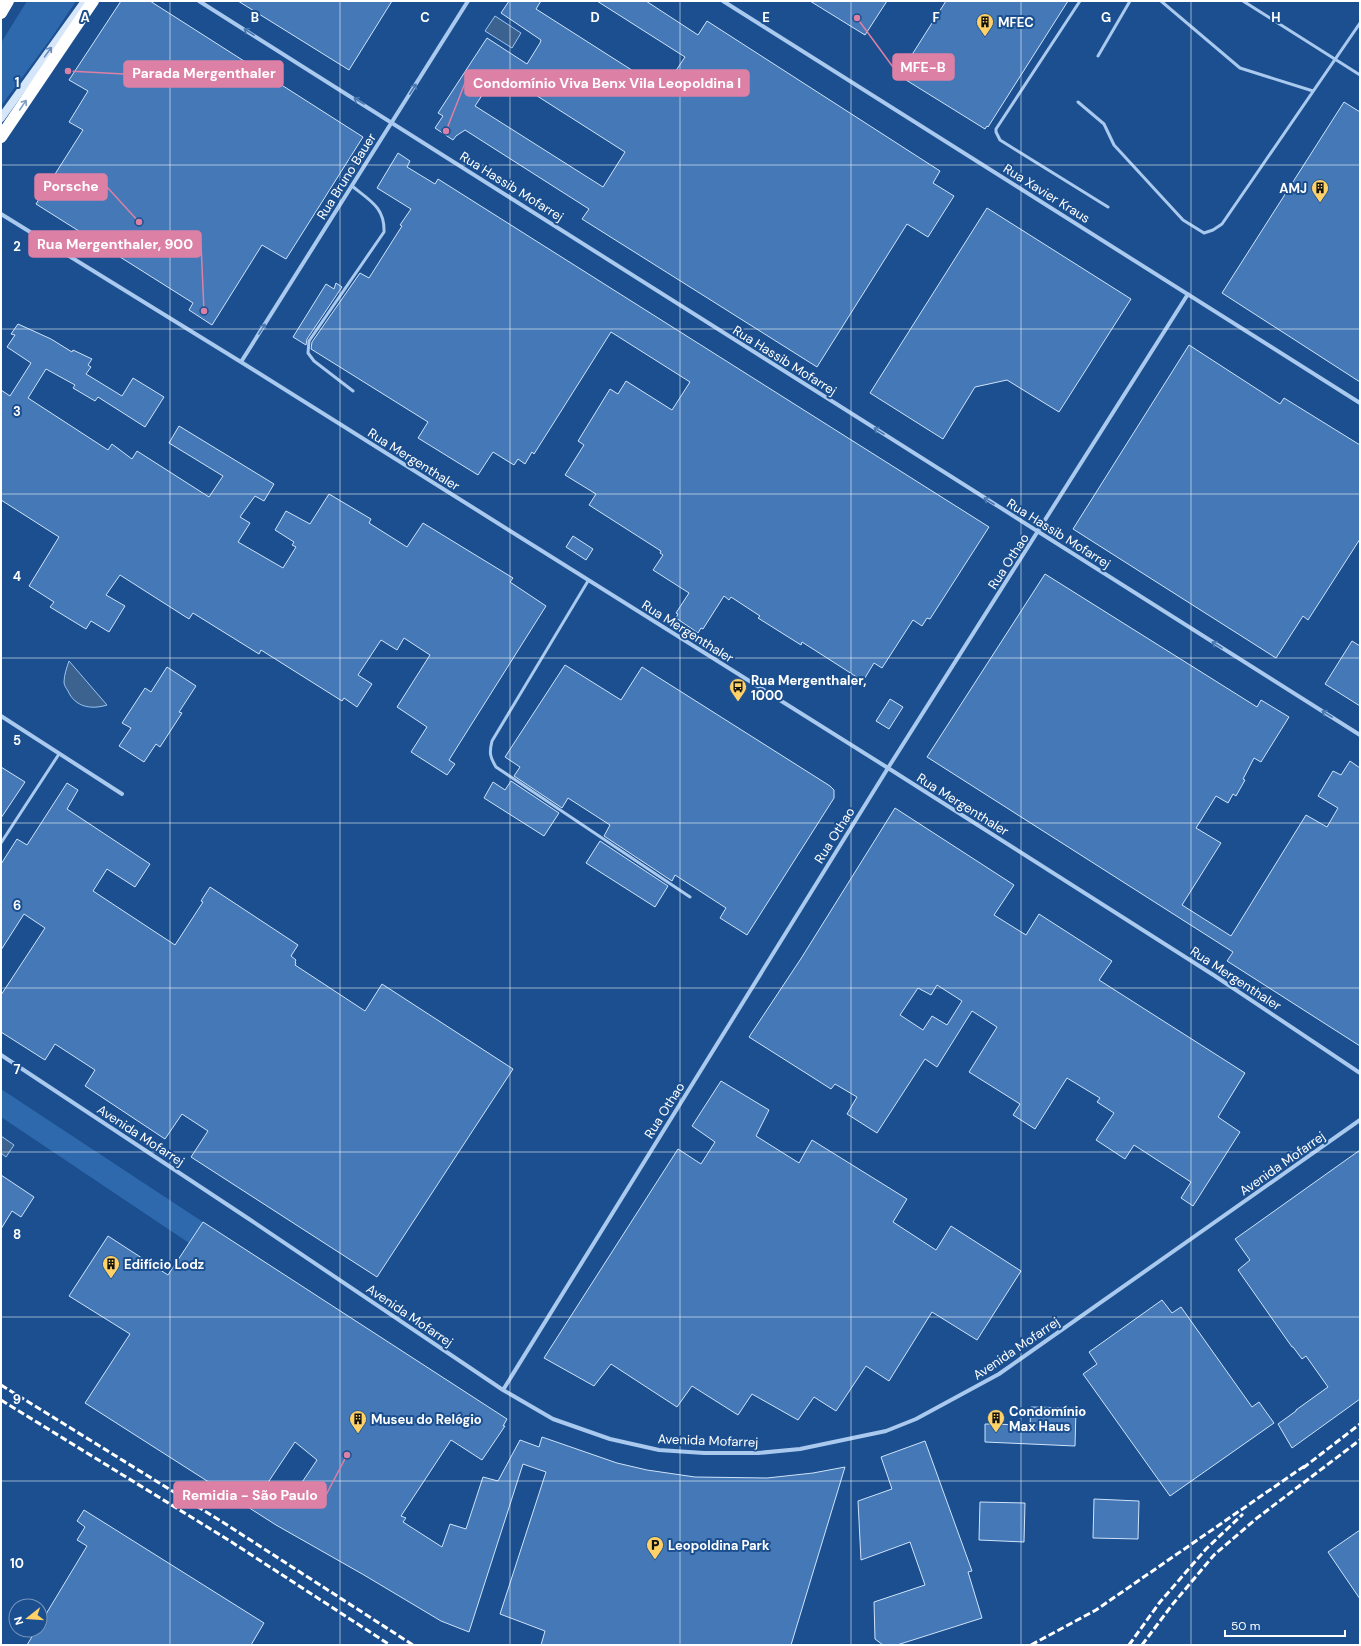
<svg xmlns="http://www.w3.org/2000/svg" width="1361" height="1646" font-family="'DM Sans',sans-serif">
<rect width="100%" height="100%" fill="#1b4f8f"/>
<path fill="#2e69ad" d="M27,1H76L52,37L1,106V43Z
M1,1089L203,1222L189,1243L1,1117Z"/>
<path fill="#3c6290" stroke="#9cc4f0" d="M495,16L521,33L512,48L485,31Z
M69,661L107,705C91,710 75,707 68,691C66,688 64,685 64,682C64,675 67,667 69,661Z
M1,1136L14,1145L6,1157L1,1153Z"/>
<path fill="#4478b7" stroke="#cfe3fa" fill-rule="evenodd" d="M121,1H150L363,137L286,259L262,245L212,325L189,310L193,303L36,204L83,130L69,122L88,91L69,80Z
M238,1H392L349,70Z
M509,1H541L536,9L663,90L685,57L597,1H646L698,35L707,21L940,171L933,183L954,196L928,237L907,224L817,367L582,219L589,209L465,130L456,136L453,140L435,128L443,116L438,113L487,38L527,64L540,43L541,40L501,13ZM498,71L625,152L603,187L475,106Z
M810,1H887L865,35Z
M946,1H1068L988,127L987,126L985,129L906,80L908,77L901,72Z
M1344,102L1360,112V382L1222,293Z
M398,153L410,161L407,167L435,184L438,179L989,527L930,619L927,618L922,626L913,620L882,668L874,663L863,681L802,642L801,645L758,618L760,616L731,597L729,600L724,596L703,629L701,628L698,633L676,618L678,614L676,613L689,593L653,570L663,555L660,553L661,551L589,505L596,494L565,475L584,445L578,441L610,389L618,394L626,381L672,410L690,382L611,332L534,454L532,452L525,464L518,459L514,465L493,452L478,475L418,438L428,422L311,349L312,342L360,273L369,278L402,226L400,225L411,209L377,188Z
M987,208L1131,299L1059,412L1007,380L975,387L943,439L870,393Z
M336,283L342,287L307,339L306,345L293,337L326,284L334,289Z
M18,324L51,339L72,352L73,350L92,359L88,365L91,367L86,374L122,396L133,378L164,397L145,427L98,397L95,401L73,388L75,385L46,369L28,398L108,450L112,444L132,459L137,451L209,497L223,476L169,443L179,426L274,484L264,501L255,496L240,517L250,523L238,542L283,568L296,547L292,545L294,542L275,530L286,511L310,524L329,494L371,519L369,523L407,547L423,523L513,578L510,582L546,606L449,760L455,764L447,775L411,752L427,727L397,707L430,655L404,638L397,650L381,640L358,675L372,684L357,707L344,698L342,701L261,650L259,654L193,613L189,619L120,575L106,595L125,606L109,632L91,621L86,629L50,607L54,602L29,586L59,537L1,500V390L10,396L31,363L7,347L15,335L11,334Z
M1189,345L1280,404L1284,398L1360,445V539L1308,620L1303,616L1276,658L1073,529Z
M573,536L593,549L586,560L566,547Z
M1045,574L1257,707L1261,700L1289,717L1261,762L1254,758L1243,779L1245,780L1236,796L1233,794L1228,803L1216,796L1196,828L1221,843L1182,905L1231,936L1306,815L1327,827L1338,808L1318,796L1333,771L1341,775L1350,761L1360,768V1046L1227,961L1233,952L927,757Z
M1352,641L1360,646V706L1325,684Z
M565,665L621,700L642,667L830,786L834,790V798L747,935L720,918L726,908L675,875L672,881L604,836L610,825L568,798L562,808L514,776L520,767L505,757Z
M167,667L196,686L179,712L182,713L160,747L156,744L144,762L119,746L131,728L122,723L145,688L151,692Z
M890,699L903,707L889,729L876,721Z
M1,767L25,782L1,818Z
M511,781L559,813L544,836L484,798L493,782L505,790Z
M67,783L78,790L67,809L150,864L135,887L107,869L93,891L175,945L203,902L201,901L210,887L298,945L291,956L296,960L295,962L296,963L295,965L365,1011L382,984L513,1069L377,1277L191,1157L208,1131L182,1114L165,1139L85,1086L95,1070L55,1044L45,1060L1,1032V995L45,928L24,914L1,950V864L17,839L27,845Z
M895,808L1014,885L994,915L1026,935L1039,914L1112,961L1099,980L1245,1073L1218,1117L1240,1132L1193,1206L1181,1198L1191,1182L1134,1145L1125,1159L1096,1140L1114,1113L1097,1102L1100,1098L1067,1078L1035,1129L1013,1115L1020,1104L969,1072L997,1027L972,1011L937,1067L925,1059L877,1133L847,1114L857,1097L835,1084L831,1089L749,1037L802,957ZM937,985L962,1001L947,1025L932,1016L923,1030L900,1015L918,988L931,995Z
M600,841L668,886L655,907L586,863Z
M721,1081L769,1110L756,1136L799,1163L812,1140L907,1199L893,1222L936,1250L951,1226L1021,1271L977,1340L932,1312L889,1381L866,1366L836,1411L814,1397L798,1420L752,1394L738,1415L692,1386L677,1407L611,1364L594,1386L544,1358L678,1149L701,1164L715,1142L692,1126Z
M1360,1150V1399L1292,1448L1278,1424L1296,1411V1410L1328,1387L1306,1356L1302,1359L1293,1347H1292L1238,1270L1250,1260L1235,1239Z
M1,1175L34,1197L21,1217L12,1211L1,1229Z
M203,1222L507,1419L503,1426H505L482,1460L451,1440L401,1516L406,1518L403,1522L442,1547L450,1524L466,1529L483,1477L498,1481L520,1440L539,1447L542,1437L617,1463L647,1470L695,1477L767,1478L813,1473L845,1467L791,1645H541L545,1631L500,1614L546,1472L523,1464L469,1632L441,1621L364,1575L276,1525L85,1403L130,1334L69,1296L108,1236L168,1275ZM295,1442L317,1460L286,1506L263,1490Z
M1162,1300L1172,1313L1181,1307L1252,1407L1259,1402L1274,1423L1170,1496L1083,1374L1097,1364L1089,1352Z
M1031,1407L1076,1408L1075,1446L985,1442V1424L1030,1425Z
M925,1441L972,1571L968,1572L982,1618L897,1645H883L875,1639L874,1602L925,1585L910,1542L861,1560L858,1501L892,1489L881,1457Z
M1094,1499L1139,1501L1138,1539L1093,1538Z
M980,1502L1025,1503L1024,1542L979,1540Z
M84,1510L264,1623L251,1645H27L36,1630H40V1624L87,1546L77,1540L85,1527L77,1521Z
M1360,1530V1599L1328,1552Z"/>
<g fill="none" stroke-linecap="round" stroke-linejoin="round">
<path stroke="#a9c9ee" stroke-width="3" d="M1080,1L996,129V132L1000,140L1108,207
M1161,1L1240,68L1313,91
M1243,1L1360,75
M1098,56L1130,1
M1078,102L1104,124L1114,145L1183,220L1204,233L1213,230L1222,224L1360,23
M352,186C369,200 385,207 384,232L309,341L308,353L314,361L353,391
M588,581L492,741C489,753 490,757 496,767L690,897
M1,843L59,754"/>
<path stroke="#a9c9ee" stroke-width="4" d="M199,1L1360,735
M723,1L1360,403
M1,214L241,362L888,768L1215,976L1360,1073
M241,362L468,1
M1,716L122,794
M1,1055L249,1219L503,1390L553,1419L610,1439L659,1450L704,1453H758L800,1449L886,1431L916,1419L999,1374L1360,1120
M503,1390L888,768L1188,294"/>
<path stroke="#d6e6fa" stroke-width="8" d="M1,118L85,1"/>
<path stroke="#fff" stroke-width="12" d="M1,13L8,1
M1,137L93,1"/>
<path stroke="#fff" stroke-width="3" stroke-dasharray="7 3" stroke-linecap="butt" d="M1,1385L224,1523L413,1645
M1,1400L230,1541L390,1645
M1303,1468L1360,1424
M1031,1645L1096,1610L1306,1465
M1129,1645L1160,1602L1206,1549L1243,1514
M1142,1645L1172,1605L1214,1555L1257,1518L1360,1440"/>
</g>
<defs><path id="oneway-shaft" d="M-6 0H5M1.5-3L5.5 0L1.5 3" fill="none" stroke-width="1.6" stroke-linecap="round" stroke-linejoin="round"/></defs>
<g stroke="#4674ac">
<use href="#oneway-shaft" transform="translate(249 32) rotate(-148)"/>
<use href="#oneway-shaft" transform="translate(413 89) rotate(-58)"/>
<use href="#oneway-shaft" transform="translate(359 101) rotate(-148)"/>
<use href="#oneway-shaft" transform="translate(262 329) rotate(-58)"/>
<use href="#oneway-shaft" transform="translate(879 431) rotate(-148)"/>
<use href="#oneway-shaft" transform="translate(989 501) rotate(-148)"/>
<use href="#oneway-shaft" transform="translate(1217 645) rotate(-148)"/>
<use href="#oneway-shaft" transform="translate(1327 714) rotate(-148)"/>
</g>
<use stroke="#668bba" href="#oneway-shaft" transform="translate(48 52) rotate(-54)"/>
<use stroke="#829ec1" href="#oneway-shaft" transform="translate(23 105) rotate(-56)"/>
<path fill="none" stroke="#fff" stroke-width="1" stroke-opacity="0.55" d="M170,1V1645M340,1V1645M510,1V1645M680,1V1645M851,1V1645M1021,1V1645M1191,1V1645M1,165H1360M1,329H1360M1,494H1360M1,658H1360M1,823H1360M1,988H1360M1,1152H1360M1,1317H1360M1,1481H1360"/>
<defs>
<symbol id="building-pin" viewBox="-11 -11 22 30"><path d="M0 17L-7.5 6A9.5 9.5 0 1 1 7.5 6Z" fill="#ffd166" stroke="#1b4f8f"/><path d="M-4-6H4V6H1V3H-1V6H-4ZM-2.5-4.3h1.7v1.8h-1.7ZM.8-4.3h1.7v1.8H.8ZM-2.5-1h1.7V.8h-1.7ZM.8-1h1.7V.8H.8Z" fill="#111"/></symbol>
<symbol id="bus-pin" viewBox="-11 -11 22 30"><path d="M0 17L-7.5 6A9.5 9.5 0 1 1 7.5 6Z" fill="#ffd166" stroke="#1b4f8f"/><path d="M-5-6H5V4H4V6H2V4H-2V6H-4V4H-5ZM-3.5-4V0h7V-4ZM-3.5 1.2v1.5H-2V1.2ZM2 1.2v1.5H3.5V1.2Z" fill="#111"/></symbol>
<symbol id="parking-pin" viewBox="-11 -11 22 30"><path d="M0 17L-7.5 6A9.5 9.5 0 1 1 7.5 6Z" fill="#ffd166" stroke="#1b4f8f"/><path d="M-3.5-5.5H1a3.5 3.5 0 0 1 0 7H-1V5.5H-3.5ZM-1-3.4V-.6H.8a1.4 1.4 0 0 0 0-2.8Z" fill="#111"/></symbol>
</defs>
<g fill-rule="evenodd">
<use href="#building-pin" x="975" y="12" width="20" height="27"/>
<use href="#building-pin" x="1310" y="178" width="20" height="27"/>
<use href="#bus-pin" x="728" y="677" width="20" height="27"/>
<use href="#building-pin" x="101" y="1254" width="20" height="27"/>
<use href="#building-pin" x="986" y="1408" width="20" height="27"/>
<use href="#building-pin" x="348" y="1409" width="20" height="27"/>
<use href="#parking-pin" x="645" y="1535" width="20" height="27"/>
</g>
<g text-anchor="middle" stroke-width="4" stroke-linejoin="round" paint-order="stroke">
<g font-size="13" font-weight="bold" fill="#fff" stroke="#1b4f8f" text-anchor="start">
<text x="998" y="27">MFEC</text>
<text x="1307" y="193" text-anchor="end">AMJ</text>
<text x="751" y="685">Rua Mergenthaler,<tspan x="751" dy="15">1000</tspan></text>
<text x="124" y="1269">Edifício Lodz</text>
<text x="1009" y="1416">Condomínio<tspan x="1009" dy="15">Max Haus</tspan></text>
<text x="371" y="1424">Museu do Relógio</text>
<text x="668" y="1550">Leopoldina Park</text>
</g>
<g font-size="13" fill="#fff" stroke="#1b4f8f">
<text transform="translate(346 176) rotate(-58)" y="5">Rua Bruno Bauer</text>
<text transform="translate(512 186) rotate(32)" y="5">Rua Hassib Mofarrej</text>
<text transform="translate(1047 193) rotate(32)" y="5">Rua Xavier Kraus</text>
<text transform="translate(785 360) rotate(32)" y="5">Rua Hassib Mofarrej</text>
<text transform="translate(414 459) rotate(32)" y="5">Rua Mergenthaler</text>
<text transform="translate(1059 533) rotate(32)" y="5">Rua Hassib Mofarrej</text>
<text transform="translate(1008 561) rotate(-57)" y="5">Rua Othao</text>
<text transform="translate(688 631) rotate(32)" y="5">Rua Mergenthaler</text>
<text transform="translate(963 804) rotate(32)" y="5">Rua Mergenthaler</text>
<text transform="translate(834 835) rotate(-58)" y="5">Rua Othao</text>
<text transform="translate(1236 978) rotate(33)" y="5">Rua Mergenthaler</text>
<text transform="translate(664 1110) rotate(-58)" y="5">Rua Othao</text>
<text transform="translate(141 1135) rotate(33)" y="5">Avenida Mofarrej</text>
<text transform="translate(1282 1163) rotate(-35)" y="5">Avenida Mofarrej</text>
<text transform="translate(410 1315) rotate(34)" y="5">Avenida Mofarrej</text>
<text transform="translate(1016 1348) rotate(-34)" y="5">Avenida Mofarrej</text>
<text transform="translate(708 1440) rotate(2)" y="5">Avenida Mofarrej</text>
</g>
</g>
<g font-size="13" text-anchor="middle" font-weight="bold" fill="#fff" stroke="#1b4f8f" stroke-width="4" stroke-linejoin="round" paint-order="stroke">
<text x="85" y="22">A</text>
<text x="255" y="22">B</text>
<text x="425" y="22">C</text>
<text x="595" y="22">D</text>
<text x="766" y="22">E</text>
<text x="936" y="22">F</text>
<text x="1106" y="22">G</text>
<text x="1276" y="22">H</text>
<text x="17" y="87">1</text>
<text x="17" y="251">2</text>
<text x="17" y="416">3</text>
<text x="17" y="581">4</text>
<text x="17" y="745">5</text>
<text x="17" y="910">6</text>
<text x="17" y="1074">7</text>
<text x="17" y="1239">8</text>
<text x="17" y="1404">9</text>
<text x="17" y="1568">10</text>
</g>
<path fill="none" stroke="#dd80a5" stroke-width="1.5" d="M857 18L893 67M68 71L124 74M446 131L465 83M139 222L107 187M204 311L201 244M347 1455L326 1495"/>
<g fill="#dd80a5" stroke="#1b4f8f" stroke-width="1.5">
<circle cx="857" cy="18" r="4"/>
<circle cx="68" cy="71" r="4"/>
<circle cx="446" cy="131" r="4"/>
<circle cx="139" cy="222" r="4"/>
<circle cx="204" cy="311" r="4"/>
<circle cx="347" cy="1455" r="4"/>
</g>
<g fill="#dd80a5" stroke="#dd80a5" stroke-width="1.5">
<rect x="893" y="54" width="61" height="26" rx="4"/>
<rect x="124" y="61" width="159" height="26" rx="4"/>
<rect x="465" y="70" width="284" height="26" rx="4"/>
<rect x="35" y="174" width="72" height="26" rx="4"/>
<rect x="29" y="231" width="172" height="26" rx="4"/>
<rect x="174" y="1482" width="152" height="26" rx="4"/>
</g>
<g font-size="14" text-anchor="middle" font-weight="bold" fill="#fff">
<text x="923" y="72">MFE-B</text>
<text x="204" y="78">Parada Mergenthaler</text>
<text x="607" y="88">Condomínio Viva Benx Vila Leopoldina I</text>
<text x="71" y="191">Porsche</text>
<text x="115" y="249">Rua Mergenthaler, 900</text>
<text x="250" y="1500">Remidia - São Paulo</text>
</g>
<rect width="1361" height="1646" fill="none" stroke="#ffffff" stroke-width="4"/>
<g transform="translate(28 1618) rotate(253)"><circle r="19" fill="#1b4f8f" stroke="#7695bc"/>
<path d="M0-3L7 15L0 10L-7 15Z" fill="#ffd166"/>
<text y="-6" font-size="11" font-weight="bold" text-anchor="middle" fill="#ffffff">N</text>
</g>
<path d="M1225 1630v6h120v-6" fill="none" stroke="#ffffff" stroke-width="2"/>
<text x="1231" y="1630" font-size="12" fill="#ffffff" stroke="#1b4f8f" stroke-width="3" paint-order="stroke">50 m</text>
</svg>
